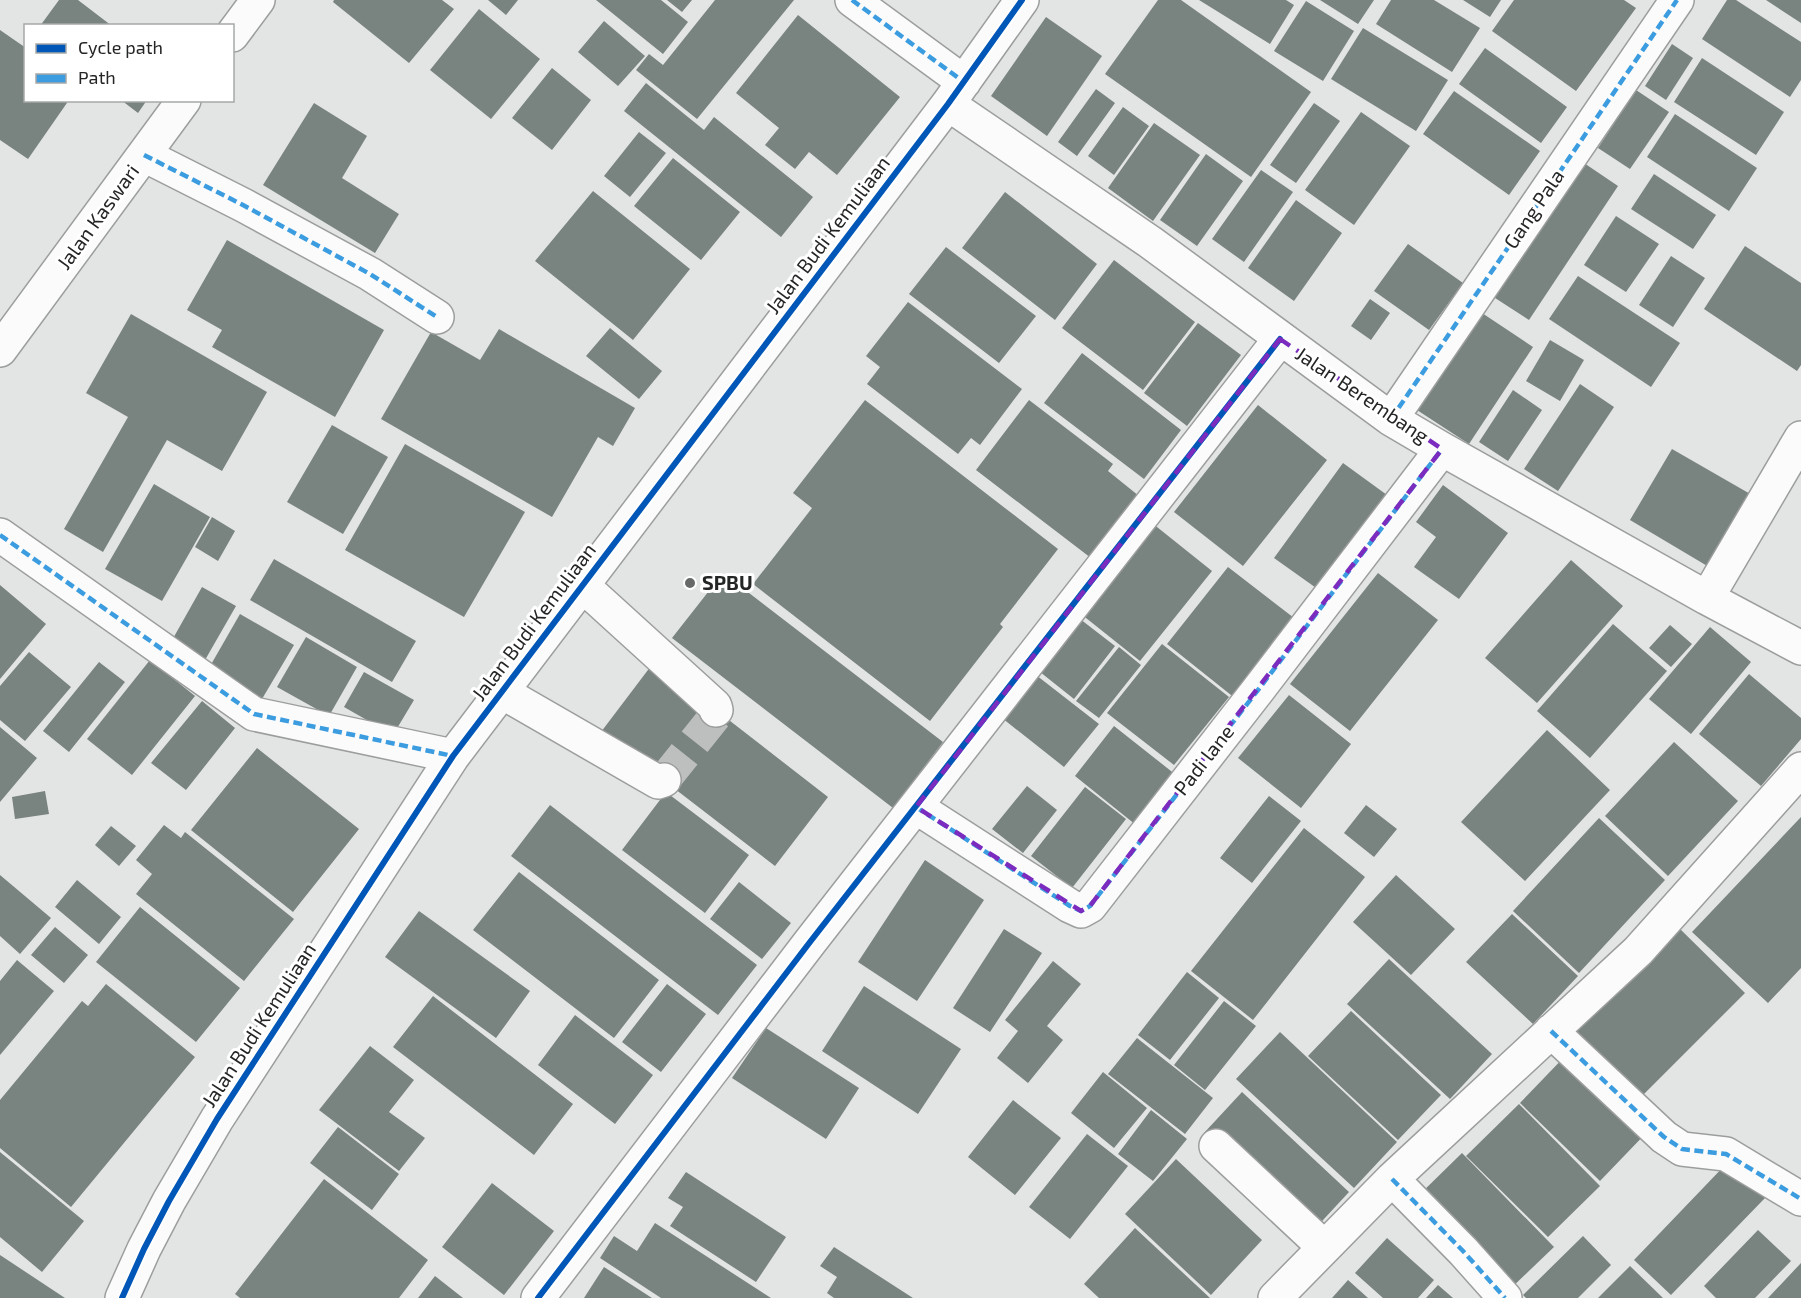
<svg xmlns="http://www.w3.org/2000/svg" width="1801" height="1298" font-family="'Exo 2',sans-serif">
<rect width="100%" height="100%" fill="#e3e5e4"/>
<path fill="#798380" d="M59,0H78L112,26H40Z
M334,0H442L454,9L409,63L333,2Z
M488,0H518L506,15Z
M596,0H661L688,22L663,54Z
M667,0H692L682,12Z
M715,0H794L697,119L636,70L649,54L663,65Z
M1158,0H1181L1311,92L1251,177L1105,74Z
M1199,0H1286L1294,5L1270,44Z
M1320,0H1374L1358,24Z
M1391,0H1434L1480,28L1452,72L1376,24Z
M1463,0H1501L1490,17Z
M1514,0H1624L1636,8L1576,91L1492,31Z
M1727,0H1736L1801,42V80L1790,97L1702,39Z
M1766,0H1801V23Z
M1306,1L1354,31L1323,81L1274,51Z
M479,9L540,59L491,119L430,70Z
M798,15L900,97L837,175L809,152L795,169L765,145L779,128L736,93Z
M1046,17L1102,56L1047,136L991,96Z
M604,21L645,56L618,86L578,52Z
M1363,28L1448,80L1416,131L1331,79Z
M0,30L26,48V100H69L28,159L0,140Z
M1672,44L1693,58L1666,100L1645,86Z
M1485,48L1567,107L1541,143L1459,84Z
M1702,58L1784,112L1756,155L1674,102Z
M552,68L591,100L552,150L512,118Z
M646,83L704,130L714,117L813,197L781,237L624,111Z
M1096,89L1115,103L1077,156L1058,142Z
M1636,90L1669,112L1630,169L1598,148Z
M1454,91L1540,151L1509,195L1423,134Z
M121,100H147L138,113Z
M314,103L367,136L342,178L399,214L375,253L263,185Z
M1314,103L1340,121L1296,183L1270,165Z
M1123,107L1149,126L1114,175L1088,156Z
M1361,112L1410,146L1354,225L1305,190Z
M1675,114L1757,168L1729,211L1647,157Z
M1154,123L1200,155L1153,221L1108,188Z
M639,132L666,153L630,197L604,176Z
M1206,154L1243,181L1197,246L1160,220Z
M673,158L740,212L701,260L634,206Z
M1581,161L1618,186L1529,320L1492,296Z
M1261,170L1293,192L1244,262L1212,239Z
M1654,174L1716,215L1693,249L1631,209Z
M593,191L690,269L633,340L535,261Z
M1005,192L1097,264L1055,320L962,248Z
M1296,200L1342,233L1294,301L1248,268Z
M1616,216L1659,244L1626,292L1584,265Z
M227,240L384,330L335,417L212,347L222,330L187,310Z
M1408,244L1463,283L1429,330L1374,291Z
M1745,246L1801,283V365L1797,371L1704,309Z
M946,247L1036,316L999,363L909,294Z
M1671,256L1705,278L1673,327L1639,305Z
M1114,260L1195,322L1143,390L1062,328Z
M1578,276L1680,343L1651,387L1549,319Z
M1370,299L1390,313L1371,340L1351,326Z
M908,302L1022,389L980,445L971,438L958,454L867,384L880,367L866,356Z
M1482,313L1533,347L1469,444L1417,410Z
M131,314L267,392L222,471L167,440L103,552L64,529L128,417L86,393Z
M1198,323L1241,355L1187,426L1144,393Z
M610,328L662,371L639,399L586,356Z
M499,329L635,408L613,446L598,437L552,517L381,419L431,332L480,360Z
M1550,340L1584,360L1560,401L1526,381Z
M1082,353L1181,430L1144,479L1044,403Z
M1580,384L1614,407L1558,491L1524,469Z
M1513,390L1542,410L1508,461L1479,442Z
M865,400L1058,549L1000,624L1003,627L930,721L753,584L812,508L793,493Z
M1029,400L1113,464L1108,471L1139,496L1091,558L976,470Z
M1258,405L1327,460L1243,566L1174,512Z
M332,425L388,457L343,534L287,502Z
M405,444L525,512L464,617L345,550Z
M1672,449L1752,495L1709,567L1630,520Z
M1343,463L1387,495L1319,590L1274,558Z
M154,484L210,517L162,601L105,569Z
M1443,485L1508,533L1459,599L1414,567L1436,537L1416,522Z
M212,517L235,531L218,561L195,547Z
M1152,523L1212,571L1140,661L1081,614Z
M274,559L416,641L392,682L250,600Z
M1571,560L1623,606L1537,703L1485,658Z
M1228,567L1298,621L1236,699L1167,644Z
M723,573L943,742L893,808L672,638Z
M1378,573L1438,620L1350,731L1290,684Z
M0,585L46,624L0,679Z
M202,587L236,606L205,660L171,642Z
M1071,612L1115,646L1074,699L1030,664Z
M240,614L294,645L262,699L209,668Z
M1613,624L1667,671L1590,758L1537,711Z
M1670,625L1692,644L1671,667L1649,648Z
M1710,627L1751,662L1691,734L1649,699Z
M306,637L357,667L329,716L277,687Z
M1162,644L1229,697L1174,765L1107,713Z
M1119,647L1141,665L1099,718L1076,701Z
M29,652L71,687L25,741L0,720V686Z
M150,660L195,696L132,775L87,739Z
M99,662L125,682L69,752L43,731Z
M654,662L828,797L775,866L601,732Z
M364,672L414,700L393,735L344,707Z
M1749,674L1801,718V739L1761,786L1699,734Z
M1036,675L1099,724L1064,767L1002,718Z
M1289,695L1351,744L1301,808L1238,758Z
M202,701L235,728L186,790L151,763Z
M1114,726L1176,775L1136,825L1075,776Z
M0,727L37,758L0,802Z
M1547,730L1610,790L1525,881L1461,822Z
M1674,742L1738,801L1668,876L1605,816Z
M257,748L359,829L293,912L191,830Z
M1027,786L1057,810L1023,853L992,829Z
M1085,787L1126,819L1072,888L1031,856Z
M45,791L49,814L15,819L12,797Z
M666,792L749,855L705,913L622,850Z
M1269,796L1301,821L1252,883L1220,858Z
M550,805L757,965L718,1015L511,856Z
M1366,805L1397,829L1374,857L1344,833Z
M1801,817V968L1768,1003L1692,932Z
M1599,818L1665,880L1579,973L1513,911Z
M164,825L181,838L185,832L294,919L244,981L136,894L152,874L136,860Z
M111,826L136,846L119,866L95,845Z
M1304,828L1365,877L1253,1020L1191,971Z
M925,860L984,900L917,1001L858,962Z
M519,872L659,980L614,1038L473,930Z
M0,875L51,918L20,954L0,936Z
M1396,875L1455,929L1411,975L1353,922Z
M77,880L121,917L99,944L55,907Z
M739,882L791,923L762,959L710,919Z
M140,907L240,988L196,1042L96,962Z
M419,911L530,991L496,1038L385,957Z
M1512,914L1578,976L1533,1024L1466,962Z
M1677,926L1745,993L1638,1100L1571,1033Z
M55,927L88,955L64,983L31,955Z
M1004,929L1042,953L990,1032L953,1008Z
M1389,959L1492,1054L1450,1099L1347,1004Z
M17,960L54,991L0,1055V981Z
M1053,961L1081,984L1047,1026L1063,1040L1028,1083L997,1058L1018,1031L1005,1020Z
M1187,972L1219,998L1170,1060L1138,1035Z
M106,984L195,1057L71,1207L0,1148V1100L82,1001L88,1006Z
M667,984L706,1014L661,1072L622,1042Z
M864,986L961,1049L918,1114L822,1051Z
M433,996L573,1104L534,1155L393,1047Z
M1224,1001L1256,1026L1205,1090L1174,1065Z
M1351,1011L1441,1095L1398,1140L1308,1056Z
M575,1015L653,1075L615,1124L538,1065Z
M766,1028L859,1088L826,1139L732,1078Z
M1280,1032L1397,1142L1354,1188L1236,1079Z
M1137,1038L1213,1098L1185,1134L1108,1074Z
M370,1046L414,1080L389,1112L425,1138L399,1171L319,1110Z
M1570,1051L1650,1129L1600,1181L1520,1103Z
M1103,1072L1147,1108L1114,1148L1071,1113Z
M1242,1092L1349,1192L1311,1233L1204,1133Z
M1013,1100L1061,1138L1015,1195L968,1157Z
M1519,1104L1600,1186L1548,1237L1466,1156Z
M1151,1110L1187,1139L1153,1181L1118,1154Z
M338,1127L399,1174L372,1210L310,1163Z
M1087,1134L1128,1166L1070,1239L1029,1207Z
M0,1152L84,1221L42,1272L0,1237Z
M1462,1153L1554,1247L1507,1292L1415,1199Z
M1176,1159L1262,1240L1211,1295L1125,1214Z
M1728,1162L1765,1198L1671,1295L1634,1260Z
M686,1172L786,1237L756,1282L670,1226L683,1207L668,1198Z
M324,1179L428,1260L399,1298H240L235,1294Z
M492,1183L554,1231L504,1295L442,1247Z
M655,1223L771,1298H661L600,1258L614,1236L637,1251Z
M1135,1228L1210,1298H1099L1084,1284Z
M1758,1230L1791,1261L1755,1298H1716L1704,1286Z
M1583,1236L1611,1265L1578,1298H1526L1523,1295Z
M1387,1238L1434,1280L1418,1298H1383L1355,1273Z
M834,1247L913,1298H834L827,1293L837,1277L820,1266Z
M0,1255L65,1298H0Z
M1801,1263V1298H1768Z
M1630,1266L1663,1298H1598Z
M604,1267L652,1298H584Z
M435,1276L463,1298H418Z
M1348,1280L1368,1298H1332Z
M1438,1285L1453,1298H1426Z"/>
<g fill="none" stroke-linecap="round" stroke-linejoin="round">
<path stroke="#bdbfbe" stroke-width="33" stroke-dasharray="33 16" stroke-linecap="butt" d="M664,780L716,715V710"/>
<defs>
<path id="minor" d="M852,0L964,82
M232,35L258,0
M948,104L1150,242L1391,419L1442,449L1707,598L1801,648
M144,155L243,205L370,274L437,317
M0,350L184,100
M1391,419L1677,0
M0,535L254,714L453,756
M583,586L715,706L716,710
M1707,598L1801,438
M502,692L658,782L664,780
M916,807L1070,906L1081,911L1090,906L1258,690L1442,449
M1551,1031L1664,1137L1682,1149L1726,1154L1801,1199
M1216,1146L1324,1247
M1392,1179L1463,1251L1505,1298
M122,1298L144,1249L169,1201L217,1119L453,756L948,104L1022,0
M538,1298L810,942L1280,339
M1275,1298L1392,1179L1638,951L1801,769"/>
</defs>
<use href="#minor" stroke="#9c9e9d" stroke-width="36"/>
<use href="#minor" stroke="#fbfbfb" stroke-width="33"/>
<path stroke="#3c9ce0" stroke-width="4.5" stroke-dasharray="9 4.5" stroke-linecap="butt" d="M852,0L964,82
M144,155L243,205L370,274L437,317
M1391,419L1677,0
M0,535L254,714L453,756
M916,807L1070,906L1081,911L1090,906L1258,690L1442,449
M1551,1031L1664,1137L1682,1149L1726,1154L1801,1199
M1392,1179L1463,1251L1505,1298"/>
<defs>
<path id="cycleway" d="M122,1298L144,1249L169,1201L217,1119L453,756L948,104L1022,0
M538,1298L810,942L1280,339"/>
</defs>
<use href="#cycleway" stroke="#fff" stroke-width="10"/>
<use href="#cycleway" stroke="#0057b8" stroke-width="6"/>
</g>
<path fill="none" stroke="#7b2cbf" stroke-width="4.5" stroke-dasharray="12 8" stroke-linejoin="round" d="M1280,339L1442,449L1090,906L1081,911L916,807Z"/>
<circle fill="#676968" stroke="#fff" stroke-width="2" cx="690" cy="583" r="6"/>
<g text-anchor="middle" stroke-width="6" stroke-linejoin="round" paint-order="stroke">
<g font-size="20" fill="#242625" stroke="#fff">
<text transform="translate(1534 209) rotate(-56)" y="7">Gang Pala</text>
<text transform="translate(98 217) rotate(-54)" y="7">Jalan Kaswari</text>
<text transform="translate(828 235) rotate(-53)" y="7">Jalan Budi Kemuliaan</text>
<text transform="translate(1362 395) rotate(34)" y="7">Jalan Berembang</text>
<text transform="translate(534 622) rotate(-53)" y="7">Jalan Budi Kemuliaan</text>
<text transform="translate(1204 760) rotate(-52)" y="7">Padi lane</text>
<text transform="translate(259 1025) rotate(-57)" y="7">Jalan Budi Kemuliaan</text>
</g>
<g font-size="20" font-weight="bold" fill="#242625" stroke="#fff" text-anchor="start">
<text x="702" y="590">SPBU</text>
</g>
</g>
<rect x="24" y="24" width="210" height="78" fill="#ffffff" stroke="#a7a8a8" stroke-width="1.5"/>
<rect x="36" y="44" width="30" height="9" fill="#0057b8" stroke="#a7a8a8" stroke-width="1.5"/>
<text x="78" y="54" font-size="18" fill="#242625">Cycle path</text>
<rect x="36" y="74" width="30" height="9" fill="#3c9ce0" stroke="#a7a8a8" stroke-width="1.5"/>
<text x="78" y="84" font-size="18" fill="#242625">Path</text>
</svg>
